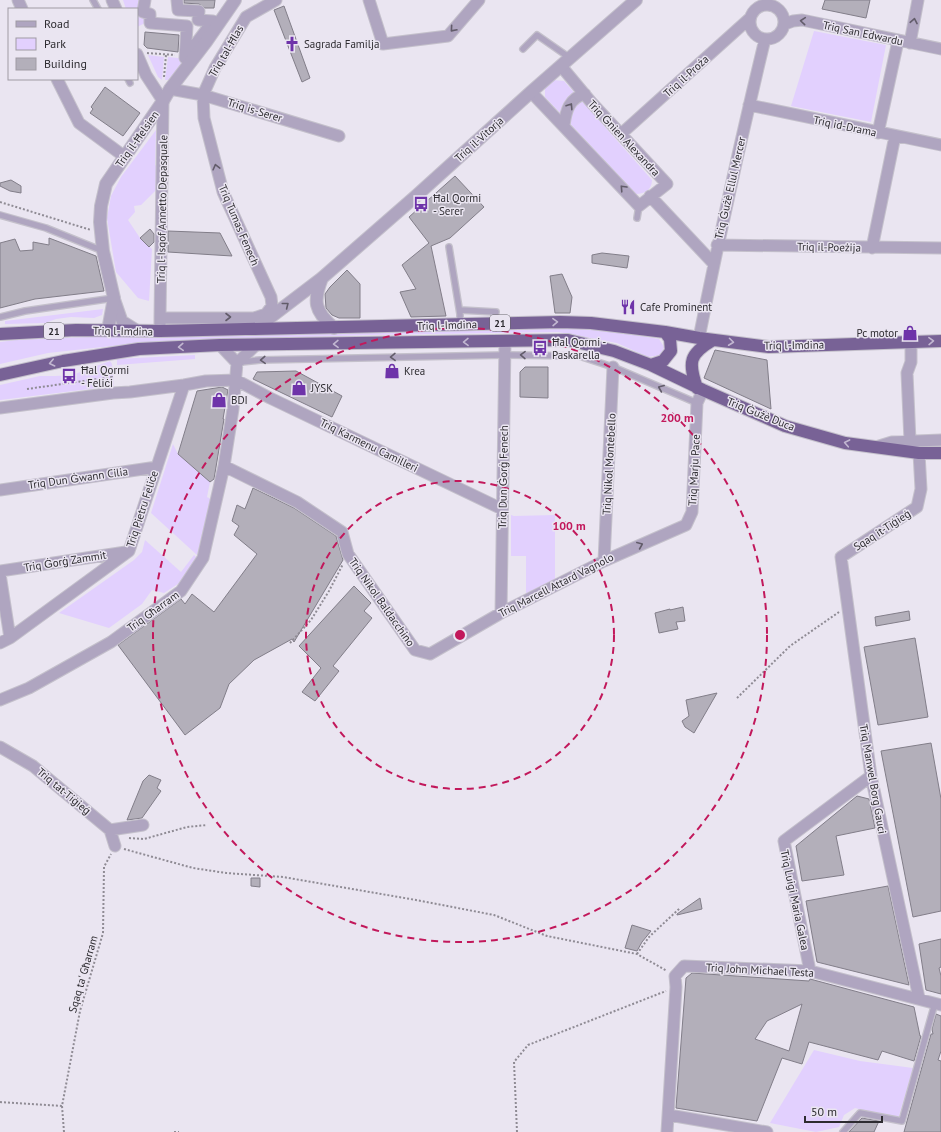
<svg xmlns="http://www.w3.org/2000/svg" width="941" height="1132" font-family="'PT Sans',sans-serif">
<rect width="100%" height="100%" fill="#eae5f1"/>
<path fill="#e2d0fe" d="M123,0H150L149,21L137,27V9H126Z
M814,31L886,45L871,122L791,106Z
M148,55L164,57L162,80L158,77Z
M168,57L187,59L168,80H165Z
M553,80L564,81L652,180C652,189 645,194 636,194L545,97V88Z
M156,130L155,165L157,166L156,190L141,205L134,206L135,212L128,220L140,238L152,249L149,301L138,298L116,272L107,218L111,196L121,177Z
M103,309L102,315L94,318L71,317L56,319L45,323L5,324V321Z
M537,328H591L659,339L664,347L661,355L648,357L617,343L558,332L369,335L139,343L48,353L0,364V342L16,340L140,335Z
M195,355V359L117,365V359Z
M110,361L112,364L114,386L0,400V385L40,376H55L72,375Z
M173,444L178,454L210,482L207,497L211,499L197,555L151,513Z
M511,515L514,516L555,515V581L526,595V556H511Z
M145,540L181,572L194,555L196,557L184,580L164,593L152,590L142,604L109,628L59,613L134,560L142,552Z
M814,1050L860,1061L913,1068L898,1119L855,1108L844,1115L839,1127L816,1132L770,1123Z"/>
<path fill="#b3afba" stroke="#827e89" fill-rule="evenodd" d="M184,0H215L214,8H205L199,4L184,3Z
M825,0H870L866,18L822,9Z
M284,6L310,78L302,82L274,10Z
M145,32L179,35L178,52L147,48L144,45Z
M105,87L140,113L123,136L90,113L93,109L91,107Z
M455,176L484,207L450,238L431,246L446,316L411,317L400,292L416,289L402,265L429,243L409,217Z
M11,180L21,186V193L10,191L0,186V183Z
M150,229L154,234V242L149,247L140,238Z
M168,231L220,233L232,256L168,252Z
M49,238L96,256L104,291L35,299L0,308V243L15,239L20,251L33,250V242L49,245Z
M602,253L629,256L627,268L592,263V255Z
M347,270L360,284V318H339L332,315L326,308L325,294L330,287Z
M562,274L572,297L570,313H555L550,276Z
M715,350L767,360L771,409L704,378Z
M525,367H548V398L520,397V372Z
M296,371L342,396L332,417L253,379L257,372Z
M222,387L228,390L223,419H224L214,479L210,482L178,454L197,391Z
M253,488L294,508L336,536L343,560L294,642L292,639L254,660L229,684L220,708L185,735L118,645L181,599L185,604L192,594L214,612L257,554L234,535L239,526L232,521L237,505L245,509Z
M354,586L371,603L364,611L372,618L333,666L339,671L315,701L302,692L321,668L299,646Z
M683,607L685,621L676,622L678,629L659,633L655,613L670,609V610Z
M909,611L910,620L876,626L875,617Z
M915,638L928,717L878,725L864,647Z
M717,693L694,733L685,727L682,721L689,716L686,700Z
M931,743L941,799V911L913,917L881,751Z
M149,775L161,780L157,788L161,791L142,818L127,820L143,781Z
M857,796L869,799L875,828L836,836L844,875L802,881L796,846Z
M251,878H260V887L251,886Z
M888,886L909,985L817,962L806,901Z
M700,898L702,909L677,915V914Z
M632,925L651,931L642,942L637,951L625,948Z
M941,939V967L939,968L941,976V994L926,990L919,944Z
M692,973L809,981L810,979L914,1007L920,1036H921L914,1061L882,1051L878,1060L809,1042L802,1064L782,1058L757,1121L676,1108L686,978ZM802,1004L789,1051L755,1039L767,1021Z
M936,1014L941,1016V1051L938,1060L941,1061V1132H904L931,1034H933L932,1029Z
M862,1118L879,1121L874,1132H849Z"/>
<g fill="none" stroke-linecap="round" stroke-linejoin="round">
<defs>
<path id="service" d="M93,0L98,9
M523,49L537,35L570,58
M128,79L130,83
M0,215L46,228L103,251
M637,218L639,206
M449,247L460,314V324
M460,310L496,312
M0,317L25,311L114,298
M241,362L260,360L505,355L579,356L613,367L697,403
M843,1132L860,1113L902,1121L935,1003"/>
<path id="minor" d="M18,0L22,9
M112,0L116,9
M145,0L143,12L150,14V23L187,26L185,58L213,21L198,20L199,11L178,10L177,0
M369,0L383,44L448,36L479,0
M750 22a17 17 0 1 1 34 0a17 17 0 1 1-34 0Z
M785,24L793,21L802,20L941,49
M910,43L918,0
M137,54L146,75L163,101L160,318
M57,79L79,123L125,157
M170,89L203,95L339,136
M531,92L639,206L667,184L591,102L561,66
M749,105L941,145
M564,125C566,111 569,98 585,94
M878,133L898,41
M621,134L750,18
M650,196L714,264
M717,245L941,248
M872,248L895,136
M114,298L122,321L138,331
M160,331V318H254L266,314L272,306L271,297L223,192L204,118L203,95L215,68L246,17L276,0
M699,338C719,238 741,138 765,39
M220,345L237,363
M236,380L270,398L502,509
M0,408L113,393L130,392L184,385L206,381L236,380
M910,441L907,373L911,362V341
M876,447L892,442L941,440
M224,466L297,502L342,532L348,554L415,650L430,654L501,613L604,561L686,525L692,512L697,403L703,390
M0,490L157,467
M604,561L613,367
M0,571L126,552
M0,574L10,638
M501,613L505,341
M0,643L10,638L129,551L184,385
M0,700L29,688L111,642L181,591L203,558L224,466L233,409L237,363L256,345
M0,747L33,766L110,830L115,846
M110,830L143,825
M810,971L784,841L871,776
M919,998L871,776L841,557L917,507L921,489L919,453
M669,1115L767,1132
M667,1132L676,987L675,976L684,966L810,971L941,1005"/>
<path id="tertiary" d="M322,278C313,301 314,311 334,328
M255,329L322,278L416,196L531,92L636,0
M108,330L114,298L103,251L100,222L101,206L106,184L163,101L170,89L206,42L235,0"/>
<path id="trunk" d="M0,334L76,330L160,331L560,322L591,323L665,332L699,338L769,347L941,341
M651,365L663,361L671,351L670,339L665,332
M0,375L63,361L139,349L220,345L568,340L614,351L651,365L703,390L785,426L845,443L919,453H941
M697,388C688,362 689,354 713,340"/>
</defs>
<use href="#service" stroke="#c4c0cb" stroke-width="8"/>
<use href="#minor" stroke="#c4c0cb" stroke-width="13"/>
<use href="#tertiary" stroke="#c4c0cb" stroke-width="14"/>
<use href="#trunk" stroke="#c4c0cb" stroke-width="14"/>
<path stroke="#8f8b94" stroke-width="2" stroke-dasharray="2 2" stroke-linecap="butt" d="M147,53L175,55
M164,77L166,55
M0,202L91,230
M27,389L112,377V382
M290,643L311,620L329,591L343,564
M737,698L790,646L839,612
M129,838L144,839L187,827L207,825
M124,849L193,868L226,873L283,877L416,900L494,915L547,936L637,954L667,971
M637,954L649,937L680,908
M0,1102L62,1106
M64,1132L62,1106L80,1011L103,933L104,867L111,854
M174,1132H179
M517,1132L514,1062L528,1045L666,991"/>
<use href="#service" stroke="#afa5c0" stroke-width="5.5"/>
<use href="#minor" stroke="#afa5c0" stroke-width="11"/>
<use href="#tertiary" stroke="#afa5c0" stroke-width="12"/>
<use href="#trunk" stroke="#786296" stroke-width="12"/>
</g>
<defs><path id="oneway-chevron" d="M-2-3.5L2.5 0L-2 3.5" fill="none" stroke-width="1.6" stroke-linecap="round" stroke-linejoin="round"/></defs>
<g stroke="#625c6a">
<use href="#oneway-chevron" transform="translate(803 21) rotate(-175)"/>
<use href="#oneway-chevron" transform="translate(914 21) rotate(-79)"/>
<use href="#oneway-chevron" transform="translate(453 29) rotate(131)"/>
<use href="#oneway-chevron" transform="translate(570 106) rotate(-57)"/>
<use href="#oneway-chevron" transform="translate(216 167) rotate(-104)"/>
<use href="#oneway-chevron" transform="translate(623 188) rotate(-133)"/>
<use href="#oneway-chevron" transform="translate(286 305) rotate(-38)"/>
<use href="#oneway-chevron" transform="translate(228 317)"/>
<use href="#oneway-chevron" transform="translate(523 355) rotate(-179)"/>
<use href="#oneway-chevron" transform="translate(393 357) rotate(179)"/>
<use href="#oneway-chevron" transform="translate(263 360) rotate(177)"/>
<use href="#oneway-chevron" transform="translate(661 388) rotate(-157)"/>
<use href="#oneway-chevron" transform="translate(640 545) rotate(-23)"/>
</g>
<g stroke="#c2b7d1">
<use href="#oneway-chevron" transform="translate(555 322) rotate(-1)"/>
<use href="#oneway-chevron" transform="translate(931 341) rotate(-1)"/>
<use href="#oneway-chevron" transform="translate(466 342) rotate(179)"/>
<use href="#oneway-chevron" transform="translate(731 342) rotate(7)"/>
<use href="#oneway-chevron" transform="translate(336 344) rotate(179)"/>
<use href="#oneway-chevron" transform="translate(181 347) rotate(177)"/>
<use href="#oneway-chevron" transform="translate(52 363) rotate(167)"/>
<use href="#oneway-chevron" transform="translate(847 443) rotate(-169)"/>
</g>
<g fill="none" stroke="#c2185b" stroke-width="2" stroke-dasharray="7 5">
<circle cx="460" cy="635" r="154"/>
<circle cx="460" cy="635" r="307"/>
</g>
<defs>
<symbol id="church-bare" viewBox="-9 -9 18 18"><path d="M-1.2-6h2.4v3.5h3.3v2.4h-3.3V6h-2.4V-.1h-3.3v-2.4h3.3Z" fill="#6e33a9" stroke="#eae5f1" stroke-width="2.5" paint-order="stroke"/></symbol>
<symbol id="bus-bare" viewBox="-9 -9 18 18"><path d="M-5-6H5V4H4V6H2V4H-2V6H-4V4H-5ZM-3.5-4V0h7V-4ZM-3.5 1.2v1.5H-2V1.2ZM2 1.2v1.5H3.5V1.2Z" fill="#6e33a9" stroke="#eae5f1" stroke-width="2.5" paint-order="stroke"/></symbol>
<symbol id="restaurant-bare" viewBox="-9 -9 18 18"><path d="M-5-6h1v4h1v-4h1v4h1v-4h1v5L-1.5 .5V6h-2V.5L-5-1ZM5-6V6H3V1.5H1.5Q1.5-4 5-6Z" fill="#6e33a9" stroke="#eae5f1" stroke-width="2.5" paint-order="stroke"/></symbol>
<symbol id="shop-bare" viewBox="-9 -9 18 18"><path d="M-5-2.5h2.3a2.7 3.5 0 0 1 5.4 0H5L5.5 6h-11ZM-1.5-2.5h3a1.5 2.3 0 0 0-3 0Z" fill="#6e33a9" stroke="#eae5f1" stroke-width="2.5" paint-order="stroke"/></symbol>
</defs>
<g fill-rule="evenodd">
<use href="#church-bare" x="281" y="33" width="22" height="22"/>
<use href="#bus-bare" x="410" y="193" width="22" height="22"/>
<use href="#restaurant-bare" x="617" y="296" width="22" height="22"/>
<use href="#shop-bare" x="899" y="322" width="22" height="22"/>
<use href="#bus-bare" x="529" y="337" width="22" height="22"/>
<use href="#shop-bare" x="381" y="360" width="22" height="22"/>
<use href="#bus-bare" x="58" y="365" width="22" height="22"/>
<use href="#shop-bare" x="288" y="377" width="22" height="22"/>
<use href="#shop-bare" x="208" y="389" width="22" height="22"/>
</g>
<g text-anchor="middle" stroke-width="3" stroke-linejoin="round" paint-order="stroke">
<g fill="#eae5f1" stroke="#66646b" stroke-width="1">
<rect x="490" y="315" width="20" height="16" rx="3"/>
<rect x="44" y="323" width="20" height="16" rx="3"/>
</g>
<g font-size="10" font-weight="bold" fill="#2e2c31">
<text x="500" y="327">21</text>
<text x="54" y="335">21</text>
</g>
<g font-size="11" fill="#2e2c31" stroke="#eae5f1">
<text transform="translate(863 33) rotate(12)" y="4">Triq San Edwardu</text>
<text transform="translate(226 51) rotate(-60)" y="4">Triq tal-Ħlas</text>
<text transform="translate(686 76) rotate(-42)" y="4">Triq il-Proża</text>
<text transform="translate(255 110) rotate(17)" y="4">Triq is-Serer</text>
<text transform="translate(845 126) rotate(12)" y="4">Triq id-Drama</text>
<text transform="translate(624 138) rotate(47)" y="4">Triq Ġnien Alexandra</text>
<text transform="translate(137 139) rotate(-55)" y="4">Triq il-Ħelsien</text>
<text transform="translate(479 139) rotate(-42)" y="4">Triq il-Vitorja</text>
<text transform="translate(730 188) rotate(-77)" y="4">Triq Ġużè Ellul Mercer</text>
<text transform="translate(162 209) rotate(-89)" y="4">Triq l-Isqof Annetto Depasquale</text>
<text transform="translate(239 225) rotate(67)" y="4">Triq Tumas Fenech</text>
<text transform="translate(829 247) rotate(1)" y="4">Triq il-Poeżija</text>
<text transform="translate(447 325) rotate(-2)" y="4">Triq l-Imdina</text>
<text transform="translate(123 331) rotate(1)" y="4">Triq l-Imdina</text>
<text transform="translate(794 345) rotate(-1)" y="4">Triq l-Imdina</text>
<text transform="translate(761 414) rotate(22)" y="4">Triq Ġużè Duca</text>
<text transform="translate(369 445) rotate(26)" y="4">Triq Karmenu Camilleri</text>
<text transform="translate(609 464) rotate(-87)" y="4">Triq Nikol Montebello</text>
<text transform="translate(694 470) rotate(-87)" y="4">Triq Marju Pace</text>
<text transform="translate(503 477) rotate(-89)" y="4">Triq Dun Ġorġ Fenech</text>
<text transform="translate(78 478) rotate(-8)" y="4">Triq Dun Ġwann Cilia</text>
<text transform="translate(142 509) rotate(-72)" y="4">Triq Pietru Feliċe</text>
<text transform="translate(882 530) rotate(-33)" y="4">Sqaq it-Tiġieġ</text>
<text transform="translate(65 561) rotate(-9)" y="4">Triq Ġorġ Zammit</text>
<text transform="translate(556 585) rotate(-27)" y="4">Triq Marcell Attard Vagnolo</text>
<text transform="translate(382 602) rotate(55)" y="4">Triq Nikol Baldacchino</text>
<text transform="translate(153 611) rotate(-36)" y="4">Triq Għarram</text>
<text transform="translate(873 779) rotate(80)" y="4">Triq Manwel Borg Gauci</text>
<text transform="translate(64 791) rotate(40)" y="4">Triq tat-Tiġieġ</text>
<text transform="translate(795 900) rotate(78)" y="4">Triq Luigi Maria Galea</text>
<text transform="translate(760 970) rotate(3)" y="4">Triq John Michael Testa</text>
<text transform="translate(83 974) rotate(-74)" y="4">Sqaq ta' Għarram</text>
</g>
<g font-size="11" fill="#2e2c31" stroke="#eae5f1" text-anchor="start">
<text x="304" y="48">Sagrada Familja</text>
<text x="433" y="202">Ħal Qormi<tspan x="433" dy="13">- Serer</tspan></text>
<text x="640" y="311">Cafe Prominent</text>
<text x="898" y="337" text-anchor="end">Pc motor</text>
<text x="552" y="346">Ħal Qormi -<tspan x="552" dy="13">Paskarella</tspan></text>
<text x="81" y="374">Ħal Qormi<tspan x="81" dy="13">- Feliċi</tspan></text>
<text x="404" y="375">Krea</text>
<text x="311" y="392">JYSK</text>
<text x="231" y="404">BDI</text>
</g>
</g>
<circle cx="460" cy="635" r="6" fill="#c2185b" stroke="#eae5f1" stroke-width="2"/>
<g font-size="12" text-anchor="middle" font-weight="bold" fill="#c2185b" stroke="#eae5f1" stroke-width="3" stroke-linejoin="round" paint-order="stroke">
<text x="677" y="422">200 m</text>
<text x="569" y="530">100 m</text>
</g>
<rect x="8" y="8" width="130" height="72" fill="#eae5f1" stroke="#9f9ba4"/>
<rect x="16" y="21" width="20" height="6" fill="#afa5c0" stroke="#9f9ba4"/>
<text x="44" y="28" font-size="12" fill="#2e2c31">Road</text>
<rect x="16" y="38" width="20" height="12" fill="#e2d0fe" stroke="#9f9ba4"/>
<text x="44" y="48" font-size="12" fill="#2e2c31">Park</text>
<rect x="16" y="58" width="20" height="12" fill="#b3afba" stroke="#9f9ba4"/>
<text x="44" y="68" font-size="12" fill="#2e2c31">Building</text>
<path d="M805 1116v6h77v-6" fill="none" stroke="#2e2c31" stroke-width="2"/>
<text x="811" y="1116" font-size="12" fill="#2e2c31" stroke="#eae5f1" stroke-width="3" paint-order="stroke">50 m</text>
</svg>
